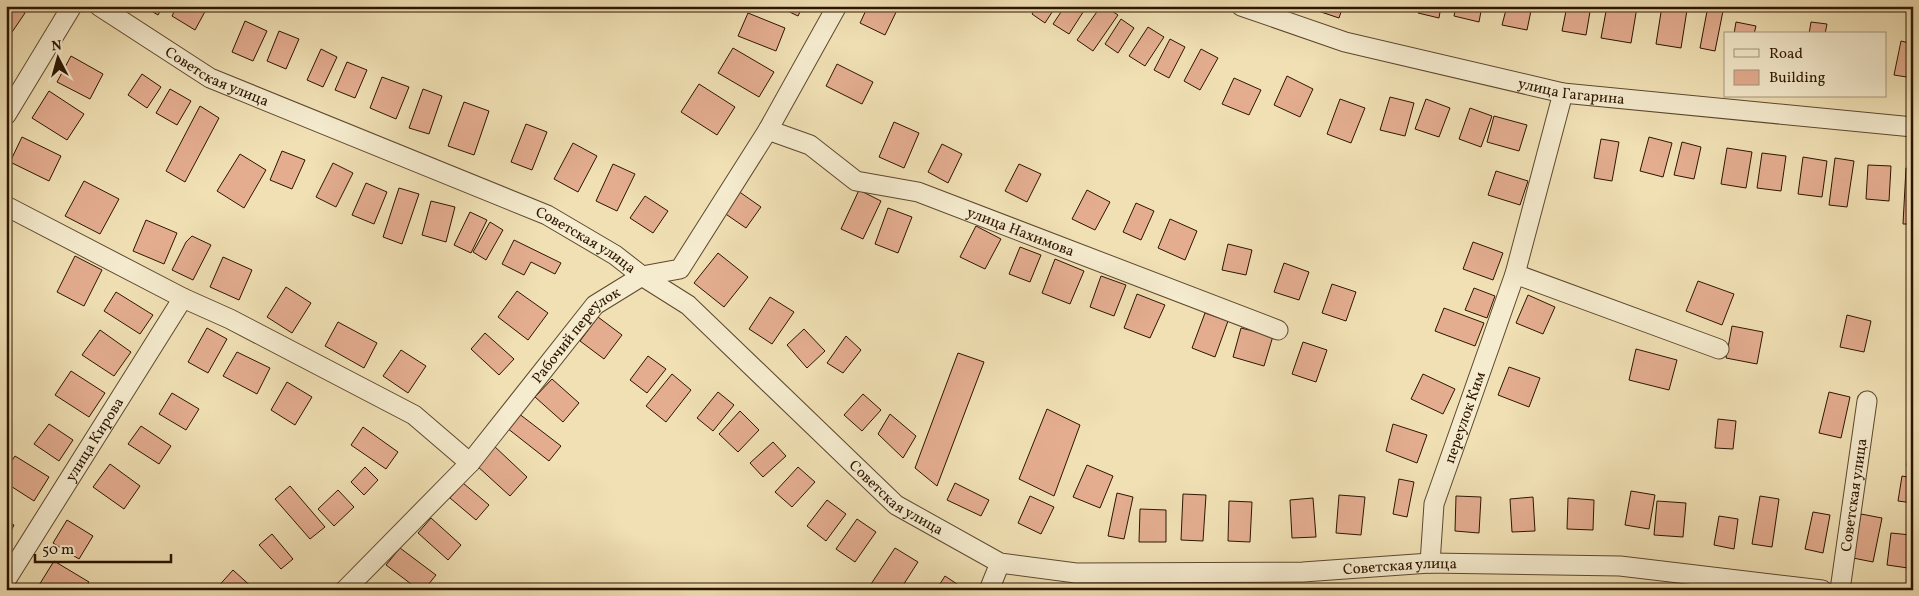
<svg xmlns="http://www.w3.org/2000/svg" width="1919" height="596" font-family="Vollkorn,serif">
<rect width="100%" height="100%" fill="#f0e0b4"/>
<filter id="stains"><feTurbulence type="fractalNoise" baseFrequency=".004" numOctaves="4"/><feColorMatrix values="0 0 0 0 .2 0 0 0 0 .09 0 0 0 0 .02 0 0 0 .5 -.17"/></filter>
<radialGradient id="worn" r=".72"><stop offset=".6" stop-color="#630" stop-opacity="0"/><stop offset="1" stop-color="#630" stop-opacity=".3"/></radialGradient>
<path fill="#e4ad90" stroke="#2d1501" d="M6,6H14L25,13L6,41Z
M143,6H163L158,15Z
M177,6H208L195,30L172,16Z
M777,6H803L798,16Z
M868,6H899L885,35L860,23Z
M1037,6H1056L1045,23L1032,14Z
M1065,6H1087L1069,34L1053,24Z
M1101,6H1104L1118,15L1093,51L1077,40Z
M1316,6H1343L1339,18L1315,10Z
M1420,6H1441L1439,18L1418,13Z
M1456,6H1482L1479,22L1454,16Z
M1507,6H1532L1527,30L1502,25Z
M1567,6H1591L1586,35L1562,31Z
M1607,6L1637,7L1631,43L1601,38Z
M1662,6L1687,10L1681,48L1656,44Z
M1708,6H1724L1715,51L1700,48Z
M748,13L785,28L776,51L738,36Z
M1121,19L1134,28L1118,53L1105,44Z
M245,21L267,31L253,61L232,52Z
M1736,22L1756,26L1754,34H1734Z
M1811,22L1827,24L1825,34H1809Z
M1148,27L1164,37L1145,66L1129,56Z
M279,31L299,39L286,69L267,61Z
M1170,39L1185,47L1169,78L1154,70Z
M1901,41L1913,44V78L1894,75Z
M733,48L774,72L759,97L718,73Z
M321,49L337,57L323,87L307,80Z
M1201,49L1218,58L1200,90L1184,81Z
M71,56L103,74L90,99L57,82Z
M347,62L367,70L355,98L335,90Z
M837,64L873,82L862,104L826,86Z
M142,74L161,87L147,108L128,95Z
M1287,76L1313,89L1300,117L1274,105Z
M382,77L409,87L396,119L370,108Z
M1234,78L1261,90L1249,115L1222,104Z
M699,84L735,107L717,135L681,112Z
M170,89L191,101L177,125L156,113Z
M423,89L442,96L429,134L409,128Z
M49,91L84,114L67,140L32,118Z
M1390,97L1414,103L1405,136L1380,130Z
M1340,99L1365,108L1351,143L1327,134Z
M1426,99L1450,108L1439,137L1415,129Z
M464,102L489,111L474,155L448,146Z
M200,106L219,118L185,182L166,171Z
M1470,108L1492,116L1481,147L1459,139Z
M1494,116L1527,125L1519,151L1487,142Z
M894,122L919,133L904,168L879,157Z
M526,124L547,132L532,170L511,162Z
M22,137L61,156L49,181L10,162Z
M1649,137L1672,143L1663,177L1640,171Z
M1601,139L1619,142L1612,181L1594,178Z
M1682,142L1701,147L1694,179L1674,175Z
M573,143L597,156L578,192L554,179Z
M942,144L962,154L948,183L928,172Z
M1727,148L1752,152L1746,188L1721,184Z
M282,151L305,160L292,189L270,180Z
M1762,153L1786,156L1781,191L1757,188Z
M240,154L266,170L244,208L217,191Z
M1803,157L1827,161L1822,197L1798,194Z
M1835,158L1854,161L1847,207L1829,205Z
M333,163L353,173L336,207L316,197Z
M613,164L635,174L617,211L596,201Z
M1019,164L1041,174L1027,202L1005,191Z
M1868,165L1891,166L1889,201L1866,199Z
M1906,168L1913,169V224H1903Z
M1496,171L1528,181L1520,205L1488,195Z
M84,181L119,199L100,234L65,216Z
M366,183L387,192L374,224L352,215Z
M731,186L761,207L746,228L717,208Z
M399,188L419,194L402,244L383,237Z
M859,190L881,201L863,239L841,229Z
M1087,190L1110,202L1095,230L1072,219Z
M645,196L668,211L653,233L630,218Z
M431,201L455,207L446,242L422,235Z
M1136,203L1154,211L1141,240L1123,232Z
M888,208L912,217L898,253L875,244Z
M470,212L487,220L471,253L454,245Z
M1170,219L1197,231L1185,260L1158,248Z
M146,220L177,233L164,264L133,251Z
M490,222L503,230L486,260L473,252Z
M976,226L1001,239L985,269L960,257Z
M192,236L211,245L193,280L172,270L186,242Z
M514,240L561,263L555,274L531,262L524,275L502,264Z
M1473,242L1503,253L1493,280L1463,269Z
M1228,244L1252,250L1246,275L1222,270Z
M1020,247L1041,255L1030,282L1009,274Z
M718,253L748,277L724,307L694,283Z
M75,256L102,270L84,306L57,292Z
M223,257L252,270L239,300L210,287Z
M1055,259L1084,271L1070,304L1042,293Z
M1284,263L1309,272L1299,300L1274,292Z
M1101,276L1126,285L1114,316L1090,307Z
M1698,281L1734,294L1722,325L1686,311Z
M1332,284L1356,292L1346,321L1322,313Z
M286,287L311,303L292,333L267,317Z
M1474,288L1495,296L1487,318L1465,310Z
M517,291L548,313L528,340L498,317Z
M116,292L153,315L140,334L104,311Z
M1137,294L1165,305L1150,338L1124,328Z
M1528,295L1555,307L1543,334L1516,323Z
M770,297L794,312L772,344L749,329Z
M1444,308L1484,323L1475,346L1435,331Z
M1205,313L1228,321L1215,357L1192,348Z
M1847,315L1871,321L1864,352L1840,347Z
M598,317L622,335L604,359L580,341Z
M338,322L377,343L364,368L325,346Z
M1732,326L1763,332L1757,364L1726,358Z
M207,328L227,339L208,373L188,362Z
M1241,328L1273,336L1264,366L1233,357Z
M804,329L825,351L807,368L787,345Z
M100,330L131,352L114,376L82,355Z
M485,333L514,359L499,375L471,349Z
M846,336L861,350L843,373L827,363Z
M1303,342L1327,350L1316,382L1292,374Z
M1636,349L1677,360L1669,390L1629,380Z
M401,350L426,366L408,393L383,376Z
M237,352L270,368L257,394L223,376Z
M958,353L984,362L937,486L915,468Z
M648,356L666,369L647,393L630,380Z
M1509,367L1540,378L1529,407L1498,395Z
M71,371L105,393L89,417L55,395Z
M672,374L691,390L666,422L646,406Z
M1423,374L1455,389L1443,414L1411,399Z
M552,379L579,403L563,422L535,397Z
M287,382L312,397L295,425L271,410Z
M718,392L734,405L713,431L697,418Z
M1829,392L1850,397L1841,438L1819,433Z
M172,393L199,409L186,430L159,414Z
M863,394L881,410L862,431L844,415Z
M1913,398V419H1910Z
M1047,409L1080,425L1054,496L1019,479Z
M740,411L759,430L738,452L719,434Z
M518,413L561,446L549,461L507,428Z
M890,414L916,436L903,458L878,434Z
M1718,419L1736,421L1733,449L1715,448Z
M49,424L73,440L59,461L34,444Z
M1393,424L1427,435L1417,463L1386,451Z
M141,426L171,446L159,464L128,444Z
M363,427L398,452L386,469L351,445Z
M773,442L786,456L763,477L750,463Z
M493,445L527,477L510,496L476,465Z
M1909,446L1913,447V467L1907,466Z
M15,456L49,477L34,501L6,483V469Z
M110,464L140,486L124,509L93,487Z
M1087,465L1113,476L1100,508L1073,497Z
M365,467L378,480L364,495L351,482Z
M798,467L815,482L792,507L775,492Z
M1902,476L1913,478V503L1898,501Z
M1399,479L1414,482L1407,517L1393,514Z
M463,483L489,505L476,520L450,498Z
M955,483L989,500L981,516L947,500Z
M290,486L325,527L310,539L275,499Z
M338,490L354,507L334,526L318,509Z
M1631,491L1655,495L1649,529L1625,525Z
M1117,493L1133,497L1124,539L1108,536Z
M1183,494L1206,495L1203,541L1181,540Z
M1339,495L1365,497L1361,535L1336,533Z
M1030,496L1054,507L1041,534L1018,523Z
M1456,496L1481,497L1479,533L1455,531Z
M1760,496L1779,499L1772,547L1752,544Z
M1533,497L1535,531L1512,532L1510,499Z
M1313,498L1316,537L1292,538L1290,500Z
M1568,498L1594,500L1593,530L1567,529Z
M827,500L846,514L826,541L807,526Z
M1229,501L1252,502L1250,542L1228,541Z
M1657,501L1686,503L1683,537L1654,535Z
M1140,509L1166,510V542H1139Z
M1813,512L1830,515L1823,553L1805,549Z
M1861,514L1882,518L1873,562L1853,558Z
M1719,516L1738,519L1734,549L1714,545Z
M431,518L461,545L448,560L418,533Z
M857,519L876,532L855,562L836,549Z
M67,520L93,536L79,559L53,543Z
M6,521L14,525L6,541Z
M1891,533L1911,535L1908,568L1887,565Z
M272,534L293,559L281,569L259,545Z
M400,548L436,575L424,590H419L386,565Z
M895,548L918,562L900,590H880L871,584Z
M54,561L89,582L84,590H36Z
M233,570L255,590H215Z
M945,576L966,590H936Z"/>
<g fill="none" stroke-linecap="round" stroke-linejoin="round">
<defs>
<g id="minor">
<path id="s1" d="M99,6L210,78L547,215L615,255L642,276L688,305L896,505L1000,563L1076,573L1303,572L1430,563L1620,566L1822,590"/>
<path id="s2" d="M1241,6L1345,42L1563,93L1913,127"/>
<path d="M6,115L72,6"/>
<path id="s3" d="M768,130L810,145L856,181L918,192L1278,330"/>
<path d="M6,206L183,298L230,319L414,415L470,463"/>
<path d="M1515,274L1719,349"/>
<path id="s4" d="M1430,563L1434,504L1515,274L1563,93"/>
<path id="s5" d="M6,580L183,298"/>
<path id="s6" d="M345,590L470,463L595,305L642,276L680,269L768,130L837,6"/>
<path d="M989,590L1000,563"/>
<path id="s7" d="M1840,590L1867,401"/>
</g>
</defs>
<use href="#minor" stroke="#5e482e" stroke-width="21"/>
<use href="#minor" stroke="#f5ebce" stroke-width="19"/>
</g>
<g text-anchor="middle" stroke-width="4.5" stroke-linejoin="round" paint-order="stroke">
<g font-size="15" fill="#2d1501" stroke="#f5ebce">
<text dy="5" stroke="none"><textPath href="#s1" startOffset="138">Советская улица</textPath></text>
<text dy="5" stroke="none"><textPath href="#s2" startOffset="342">улица Гагарина</textPath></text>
<text dy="5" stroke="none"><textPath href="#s3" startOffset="276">улица Нахимова</textPath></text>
<text dy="5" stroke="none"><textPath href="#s1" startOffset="542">Советская улица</textPath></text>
<text dy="5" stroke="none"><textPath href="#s6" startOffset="345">Рабочий переулок</textPath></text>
<text dy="5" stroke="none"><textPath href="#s4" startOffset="151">переулок Ким</textPath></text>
<text dy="5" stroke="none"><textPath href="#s5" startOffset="166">улица Кирова</textPath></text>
<text dy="5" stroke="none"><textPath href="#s1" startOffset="948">Советская улица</textPath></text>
<text dy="5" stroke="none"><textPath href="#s7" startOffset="96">Советская улица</textPath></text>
<text dy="5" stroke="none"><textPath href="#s1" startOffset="1472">Советская улица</textPath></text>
</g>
</g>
<rect width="1919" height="596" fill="none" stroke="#f0e0b4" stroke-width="25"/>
<rect x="8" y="8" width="1904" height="581" fill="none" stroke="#2d1501" stroke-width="2.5"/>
<rect x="12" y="12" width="1894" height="571" fill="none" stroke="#2d1501"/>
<rect x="1724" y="32" width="162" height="65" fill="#f5ebce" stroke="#a5957c"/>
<rect x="1734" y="49" width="25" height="8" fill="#f5ebce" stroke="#a5957c"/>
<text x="1769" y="58" font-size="15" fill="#2d1501">Road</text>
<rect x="1734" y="70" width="25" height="15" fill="#e4ad90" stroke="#a5957c"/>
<text x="1769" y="82" font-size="15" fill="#2d1501">Building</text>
<g transform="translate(58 58) rotate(354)" stroke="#f5ebce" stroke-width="4" paint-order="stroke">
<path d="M0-4L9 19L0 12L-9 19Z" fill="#2d1501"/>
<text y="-8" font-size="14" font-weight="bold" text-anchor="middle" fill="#2d1501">N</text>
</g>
<path d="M35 554v8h136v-8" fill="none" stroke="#2d1501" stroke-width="2.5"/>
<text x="42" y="554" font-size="15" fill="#2d1501" stroke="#f5ebce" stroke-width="4" paint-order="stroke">50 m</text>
<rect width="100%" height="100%" filter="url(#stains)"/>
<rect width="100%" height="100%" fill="url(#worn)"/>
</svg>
